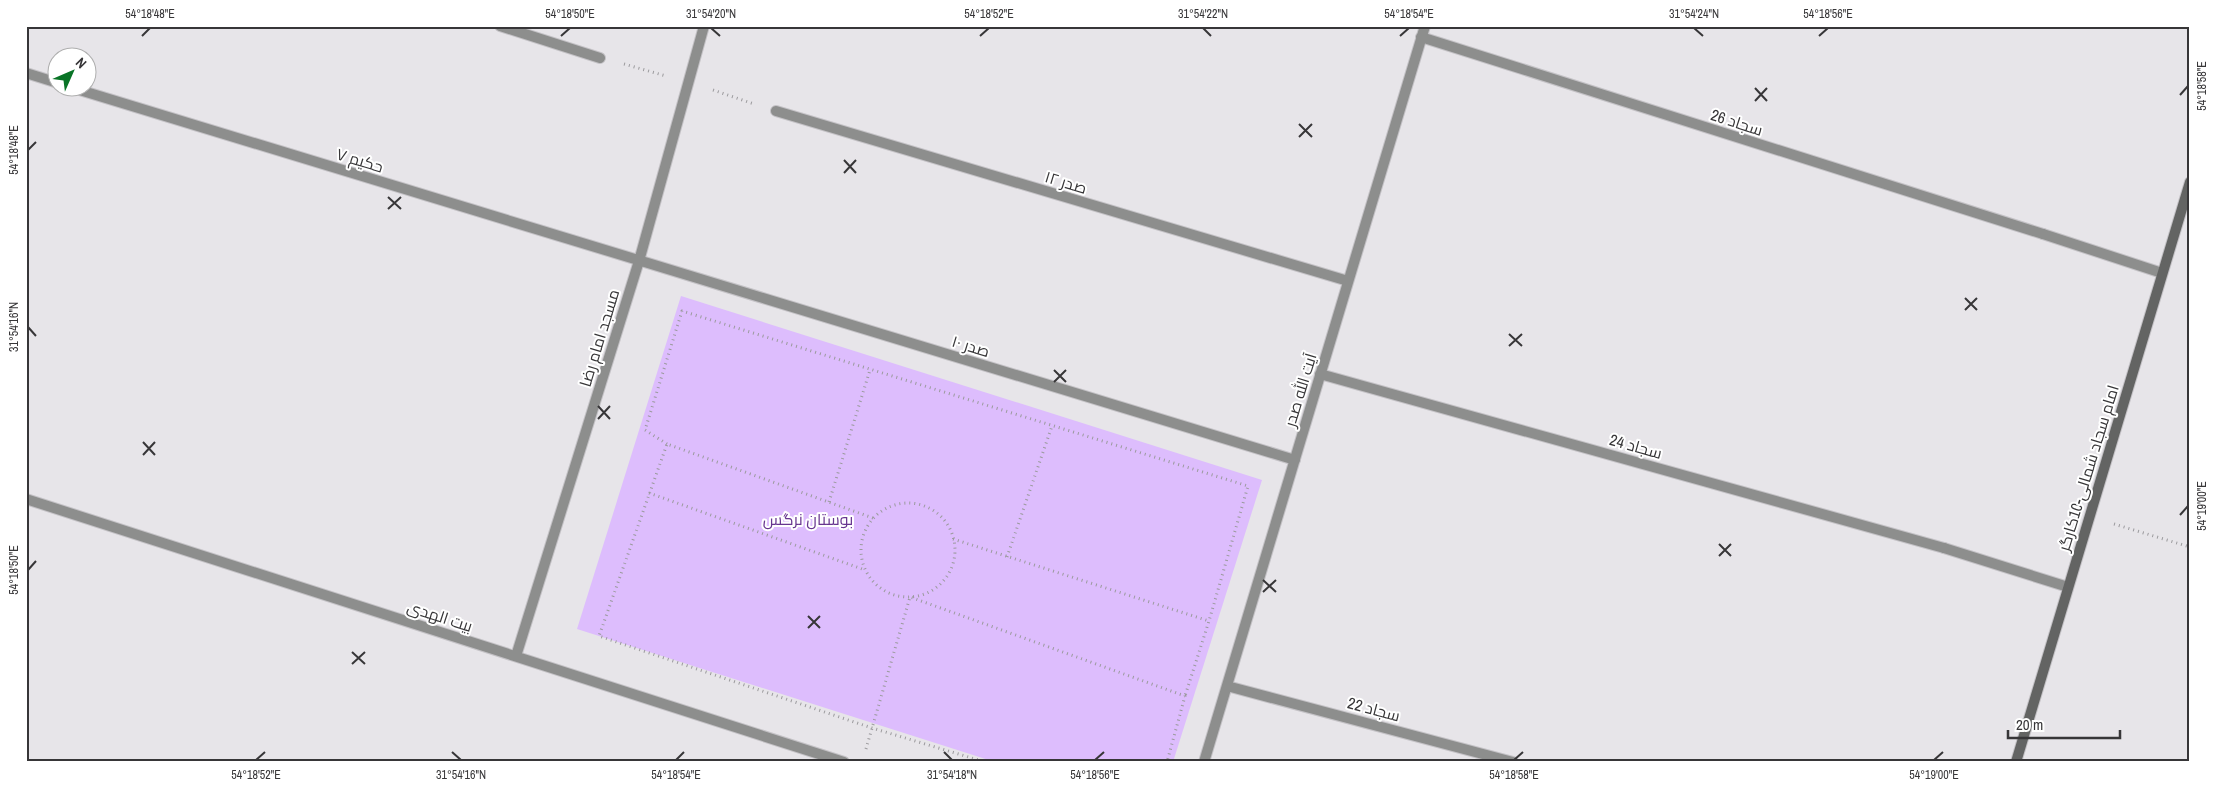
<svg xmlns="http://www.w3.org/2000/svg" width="2216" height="788" font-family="'Archivo Narrow',Cairo,sans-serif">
<rect width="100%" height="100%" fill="#e7e5e9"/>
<path fill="#ddbdfd" d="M681,296L1262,480L1173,762H995L577,629Z"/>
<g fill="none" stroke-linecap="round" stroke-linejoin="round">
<defs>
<path id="lane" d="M2043,234L2162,273
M1944,548L2068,587"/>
<path id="street" d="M500,26L600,58
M1421,37L2043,234
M26,73L58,83
M73,88L1295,460
M776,111L1348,281
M1320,374L1944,548
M26,499L844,762
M516,656L639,261L704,26
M1227,686L1513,762
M1204,762L1425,26"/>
<path id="secondary" d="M2016,762L2190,182"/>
</defs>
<use href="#lane" stroke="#c4c2c6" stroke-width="12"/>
<use href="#street" stroke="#c4c2c6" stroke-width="12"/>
<use href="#secondary" stroke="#c4c2c6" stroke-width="12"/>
<path stroke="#9b9a9d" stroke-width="3" stroke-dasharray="1 4" stroke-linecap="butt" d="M624,64L666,76
M713,90L754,104
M667,444L645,430L682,311L1248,486L1209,621
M649,493L865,570
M829,502L870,370
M861 550a47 47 0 1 1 94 0a47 47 0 1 1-94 0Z
M873,518L667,444L599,636L872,728L985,762
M2114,524L2190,547
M953,539L1209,621L1185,696
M1007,557L1052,426
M866,749L910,597L1185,696L1167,762"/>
<use href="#lane" stroke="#8d8e8d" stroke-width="10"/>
<use href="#street" stroke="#8d8e8d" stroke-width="10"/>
<use href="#secondary" stroke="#636463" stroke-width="10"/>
</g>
<path fill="none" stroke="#373638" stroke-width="2" d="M711,28L720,36M1203,28L1211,36M1694,28L1703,36M142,36L150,28M561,36L570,28M980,36L989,28M1400,36L1409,28M1819,36L1828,28M1755,88L1767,101M2180,95L2188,86M1755,101L1767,88M1299,124L1312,137M1299,137L1312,124M28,150L36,142M844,160L856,173M844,173L856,160M388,197L401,209M388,209L401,197M1965,298L1977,310M1965,310L1977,298M28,327L36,336M1509,334L1522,346M1509,346L1522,334M1054,370L1066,382M1054,382L1066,370M598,406L610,419M598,419L610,406M143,442L155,455M143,455L155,442M2180,515L2188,506M1719,544L1731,556M1719,556L1731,544M28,570L36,561M1263,580L1276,592M1263,592L1276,580M808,616L820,628M808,628L820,616M352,652L365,664M352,664L365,652M452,752L461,760M944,752L952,760M256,760L265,752M676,760L684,752M1095,760L1104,752M1514,760L1523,752M1934,760L1943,752"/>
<g text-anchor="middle" stroke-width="4" stroke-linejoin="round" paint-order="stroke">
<g font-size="16" fill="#373638" stroke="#fff">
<text transform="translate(1737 122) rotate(18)" y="6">سجاد 26</text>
<text transform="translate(360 160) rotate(17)" y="6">حکیم ۷</text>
<text transform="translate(1066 182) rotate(17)" y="6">صدر ۱۲</text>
<text transform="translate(599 338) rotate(-73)" y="6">مسجد امام رضا</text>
<text transform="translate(971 346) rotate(17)" y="6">صدر ۱۰</text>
<text transform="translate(1300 390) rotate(-73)" y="6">آیت الله صدر</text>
<text transform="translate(1636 446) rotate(16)" y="6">سجاد 24</text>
<text transform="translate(2088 468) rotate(-73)" y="6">امام سجاد شمالی-10کارگر</text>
<text transform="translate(440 616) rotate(18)" y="6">بیت الهدی</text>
<text transform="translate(1374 709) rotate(15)" y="6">سجاد 22</text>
</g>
<g font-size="16" fill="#67358f" stroke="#fff">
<text x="808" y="525">بوستان نرگس</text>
</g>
</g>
<rect width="2216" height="788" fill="none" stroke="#ffffff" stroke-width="55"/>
<g transform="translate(72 72) rotate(45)"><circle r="24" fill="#ffffff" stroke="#afafaf"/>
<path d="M0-4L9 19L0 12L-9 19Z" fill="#097426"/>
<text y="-8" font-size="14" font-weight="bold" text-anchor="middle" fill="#373638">N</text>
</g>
<path d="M2008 730v8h112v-8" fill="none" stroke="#373638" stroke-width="2.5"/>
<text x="2016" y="730" font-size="15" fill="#373638" stroke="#ffffff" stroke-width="4" paint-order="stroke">20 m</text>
<rect x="28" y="28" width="2160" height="732" fill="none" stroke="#373638" stroke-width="2"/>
<g font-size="12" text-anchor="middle" fill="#373638">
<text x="150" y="18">54°18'48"E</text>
<text x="570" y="18">54°18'50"E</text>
<text x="711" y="18">31°54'20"N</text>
<text x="989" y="18">54°18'52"E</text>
<text x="1203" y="18">31°54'22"N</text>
<text x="1409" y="18">54°18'54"E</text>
<text x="1694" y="18">31°54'24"N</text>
<text x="1828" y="18">54°18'56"E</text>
<text transform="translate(2202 86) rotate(-90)" y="4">54°18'58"E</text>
<text transform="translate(14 150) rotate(-90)" y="4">54°18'48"E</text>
<text transform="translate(14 327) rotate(-90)" y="4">31°54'16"N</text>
<text transform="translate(2202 506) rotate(-90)" y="4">54°19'00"E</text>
<text transform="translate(14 570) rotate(-90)" y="4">54°18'50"E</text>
<text x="256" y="779">54°18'52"E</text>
<text x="461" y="779">31°54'16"N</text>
<text x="676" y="779">54°18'54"E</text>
<text x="952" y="779">31°54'18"N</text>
<text x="1095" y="779">54°18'56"E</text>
<text x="1514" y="779">54°18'58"E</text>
<text x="1934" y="779">54°19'00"E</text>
</g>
</svg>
